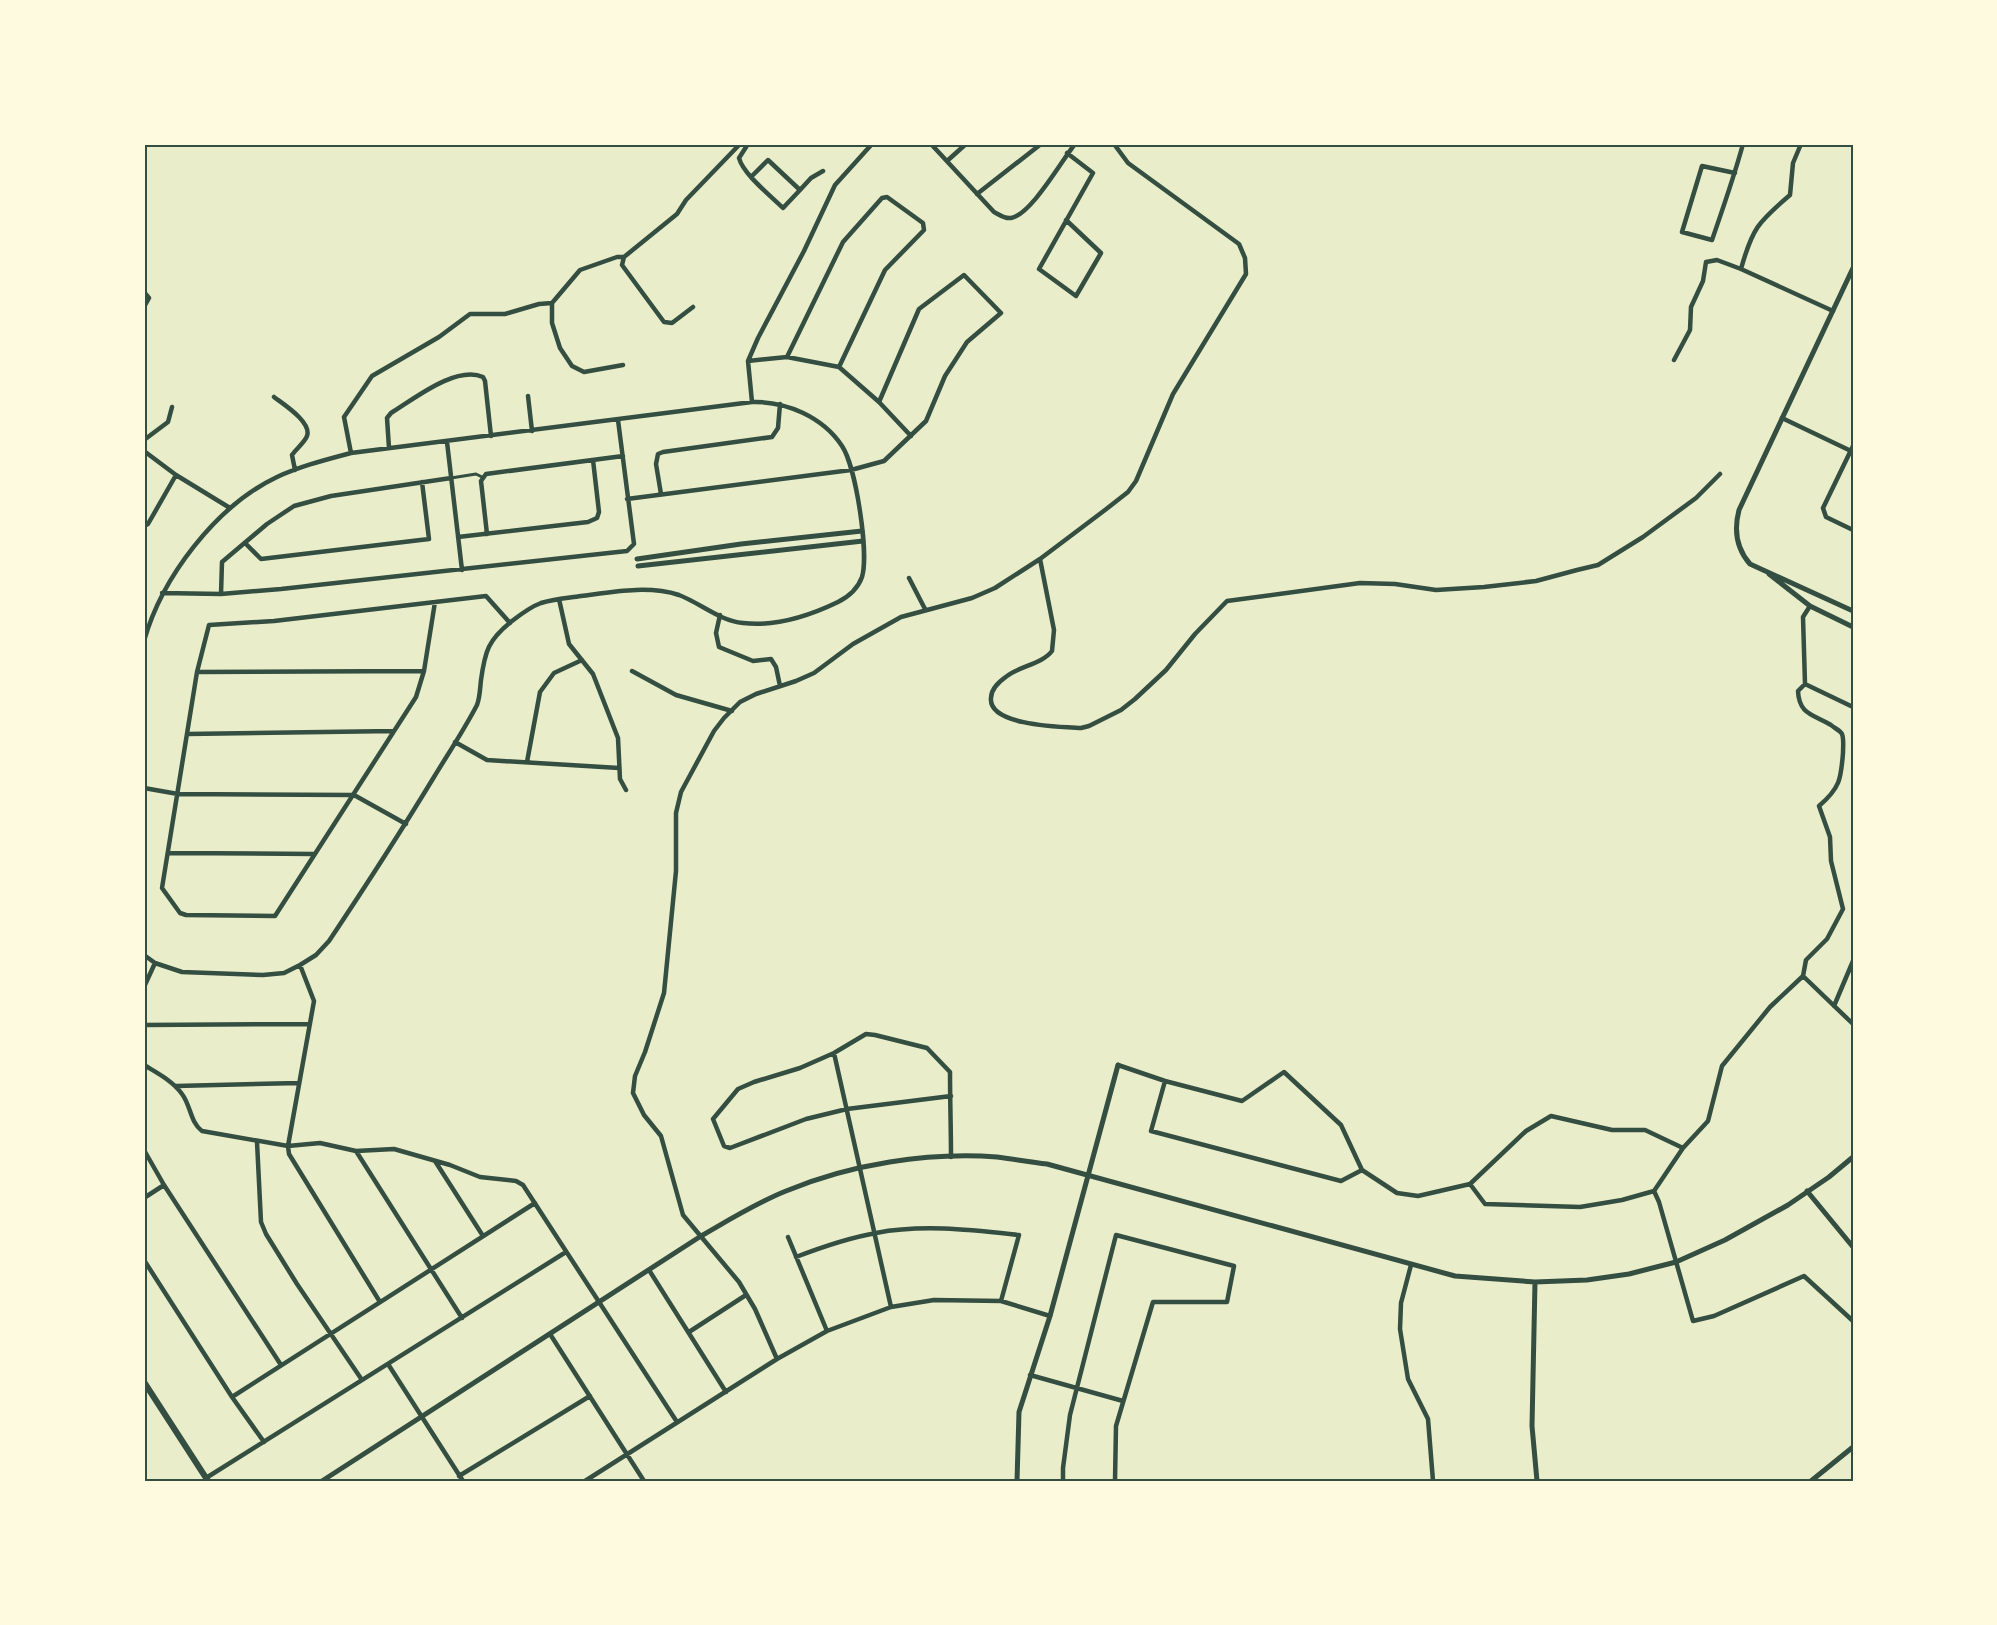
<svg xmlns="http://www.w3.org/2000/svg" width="1997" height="1625" font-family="'Exo 2',sans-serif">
<rect width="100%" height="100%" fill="#e9edc9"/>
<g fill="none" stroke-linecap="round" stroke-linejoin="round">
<path stroke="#344e41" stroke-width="3" d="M451,478L476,474L482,477"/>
<path stroke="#344e41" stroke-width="4.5" d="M748,144L739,158C743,174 771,196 783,208L800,190L768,160L752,176
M931,144L994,212C1000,215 1004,219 1011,218C1031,215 1062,160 1075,144
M947,161L966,144
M1735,173L1702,166L1682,232L1712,240C1723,208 1734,177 1743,144
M800,190L811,178L823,171
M977,194L1041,144
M1066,220L1101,253L1076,296L1039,269L1093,173L1067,153
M1741,269C1752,229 1758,222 1790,195L1793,163L1801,144
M144,292L149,298L144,307
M693,307L672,323L664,322L622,265L624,257L677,214L686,200L740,144
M787,357L843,242L882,198L887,197L923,223L924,230L885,270L839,367
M1674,360L1690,330L1691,307L1703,281L1706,262L1717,260L1741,269L1833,311
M748,361L787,357L839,367L879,402L911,436
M623,365L584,372L572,366L560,348L552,323V303L580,270L617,257H624
M528,396L532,431
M274,397C283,404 312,422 307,436C305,442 296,449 292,455L295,470
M752,402L748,361L758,338L804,251L835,185L872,144
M1782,418L1851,451
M144,440L168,422L172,407
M447,442L462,570
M1853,446L1823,508L1826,517L1853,530
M389,448L387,418L391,413C414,399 456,365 483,377L485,381L491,436
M144,451L176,475L230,508
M351,453L344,417L372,376L439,337L470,314H505L539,304L552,303
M661,494L656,464L658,454L663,452L772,437L778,428L780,404
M627,499L851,470L884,461L926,421L945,376L967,342L1001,313L964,275L919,309L879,402
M144,526L148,524L176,475
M487,534L481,481L486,474L623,456
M458,537L588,522L597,518L599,512L593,460
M245,543L261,559L429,539L422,482
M1040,559L1054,630L1052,651C1042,664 1020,666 1007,676C1000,681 991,688 991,698C988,726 1063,727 1081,728L1089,726L1121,710L1135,699L1166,670L1195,634L1227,601L1360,583L1395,584L1436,590L1484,587L1536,581L1577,570L1598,565L1643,537L1696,498L1720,474
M909,578L925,609
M162,593L221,594L281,589L627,551L634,544L618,420
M221,594L222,562L267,524L294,506L331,496L451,478
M559,599L569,644L593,674L618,738L620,779L626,790
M435,602L424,671L416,697L275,916L186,915L180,913L162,888L197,672L209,625L274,621L486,596L510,623
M720,615L716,633L719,647L753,661L771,659L776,667L780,686
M144,641C162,577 216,506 277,477C301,466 325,460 351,453L752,402C786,401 823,417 842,446C856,467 869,553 862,577C858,588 848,597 838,602C809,616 776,627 743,623C720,621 700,603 679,595C648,585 612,592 581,596C568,598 553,599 541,603C530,607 521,614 512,621C488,640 485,651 481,680C480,688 480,697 477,705C464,730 448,754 434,777C400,833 365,887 329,941L316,955L300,965L284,973L263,975L182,972L155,963L144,955
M632,671L676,695L732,711
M197,672L424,671
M1805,684L1803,617L1810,606
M187,734L394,731
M455,742L487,760L619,768
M527,762L540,692L554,673L582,660
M144,788L178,794L354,795L406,824
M169,853L314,854
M300,965L314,1001L288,1146L289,1154L380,1302
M1803,976L1806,960L1827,939L1843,909L1831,861L1830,837L1819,806C1840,788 1841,779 1843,753C1843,747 1844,739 1842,734C1840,730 1834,728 1831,725C1812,714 1799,714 1798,691L1805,684L1853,707
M144,987L155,963
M1834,1006L1853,961
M144,1025L310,1024
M834,1053L891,1307
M144,1065C157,1073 173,1081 182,1094C191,1106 190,1122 202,1131L288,1146L320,1143L356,1151L394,1149L450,1165L480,1177L516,1181L523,1185L677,1422
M1118,1065L1165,1081L1242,1101L1284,1072L1341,1125L1362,1170L1397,1193L1418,1196L1470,1184L1526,1131L1551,1116L1612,1130H1645L1683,1148
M1165,1081L1151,1131L1341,1181L1362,1170
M176,1086L299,1083
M951,1096L847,1109L806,1119L730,1148L724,1146L713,1119L738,1089L754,1082L800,1068L834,1053L866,1034L875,1035L927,1048L950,1072C950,1101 951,1129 951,1157
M257,1142L261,1222L266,1234L297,1284L362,1380
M144,1150L164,1185L281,1365
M356,1151L462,1318
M435,1161L483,1236
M1470,1184L1485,1204L1580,1207L1622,1200L1654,1191L1683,1148L1708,1121L1722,1066L1770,1007L1803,976L1853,1024
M1654,1191L1659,1202L1693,1321L1714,1316L1804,1276L1853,1321
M144,1198L164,1185
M788,1237L827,1331
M796,1257C822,1247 848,1238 876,1233C923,1224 972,1230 1019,1235L1001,1301
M144,1260L232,1397L264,1442
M1411,1265L1401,1303L1400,1329L1408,1379L1428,1419L1433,1481
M649,1270L726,1392
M689,1332L746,1295
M550,1334L644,1481
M777,1359L755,1309L739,1282L683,1215L661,1136L644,1115L633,1093L635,1076L645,1052L664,993L676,871V813L681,792L714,731L724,718L740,702L756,694L796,681L814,673L853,644L901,617L972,598L995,588L1040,559L1105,510L1128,492L1136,481L1173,394L1246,274L1245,258L1239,244L1128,163L1114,144
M388,1364L463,1481
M1030,1375L1123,1401
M232,1397L535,1203
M459,1476L590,1396
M206,1478L566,1252
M585,1481L777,1359L827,1331L891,1307L934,1300L1001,1301L1050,1316
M1063,1481V1468L1070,1415L1116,1235L1234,1266L1227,1302H1153L1116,1426L1115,1481"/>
<path stroke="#344e41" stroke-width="5" d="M1853,268L1739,510C1734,529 1736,548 1750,564L1853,611
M637,559L741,544L862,531
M638,566L863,541
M1769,574L1810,606L1853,627
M1807,1191L1853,1247
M1535,1282L1532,1426L1537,1481
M322,1481L701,1236C729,1220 756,1203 786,1191C851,1164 927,1152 997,1157C1013,1159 1030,1162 1047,1164L1455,1276L1535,1282L1587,1280L1629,1274L1676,1262L1725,1240L1788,1205L1829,1177L1853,1157
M1017,1481L1019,1412L1050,1316L1118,1065
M1811,1481L1853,1447"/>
<path stroke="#344e41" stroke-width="6" d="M144,1382L208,1481"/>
</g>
<rect width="1997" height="1625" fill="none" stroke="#fefae0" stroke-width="291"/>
<rect x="146" y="146" width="1706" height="1334" fill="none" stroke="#344e41" stroke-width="2"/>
</svg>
